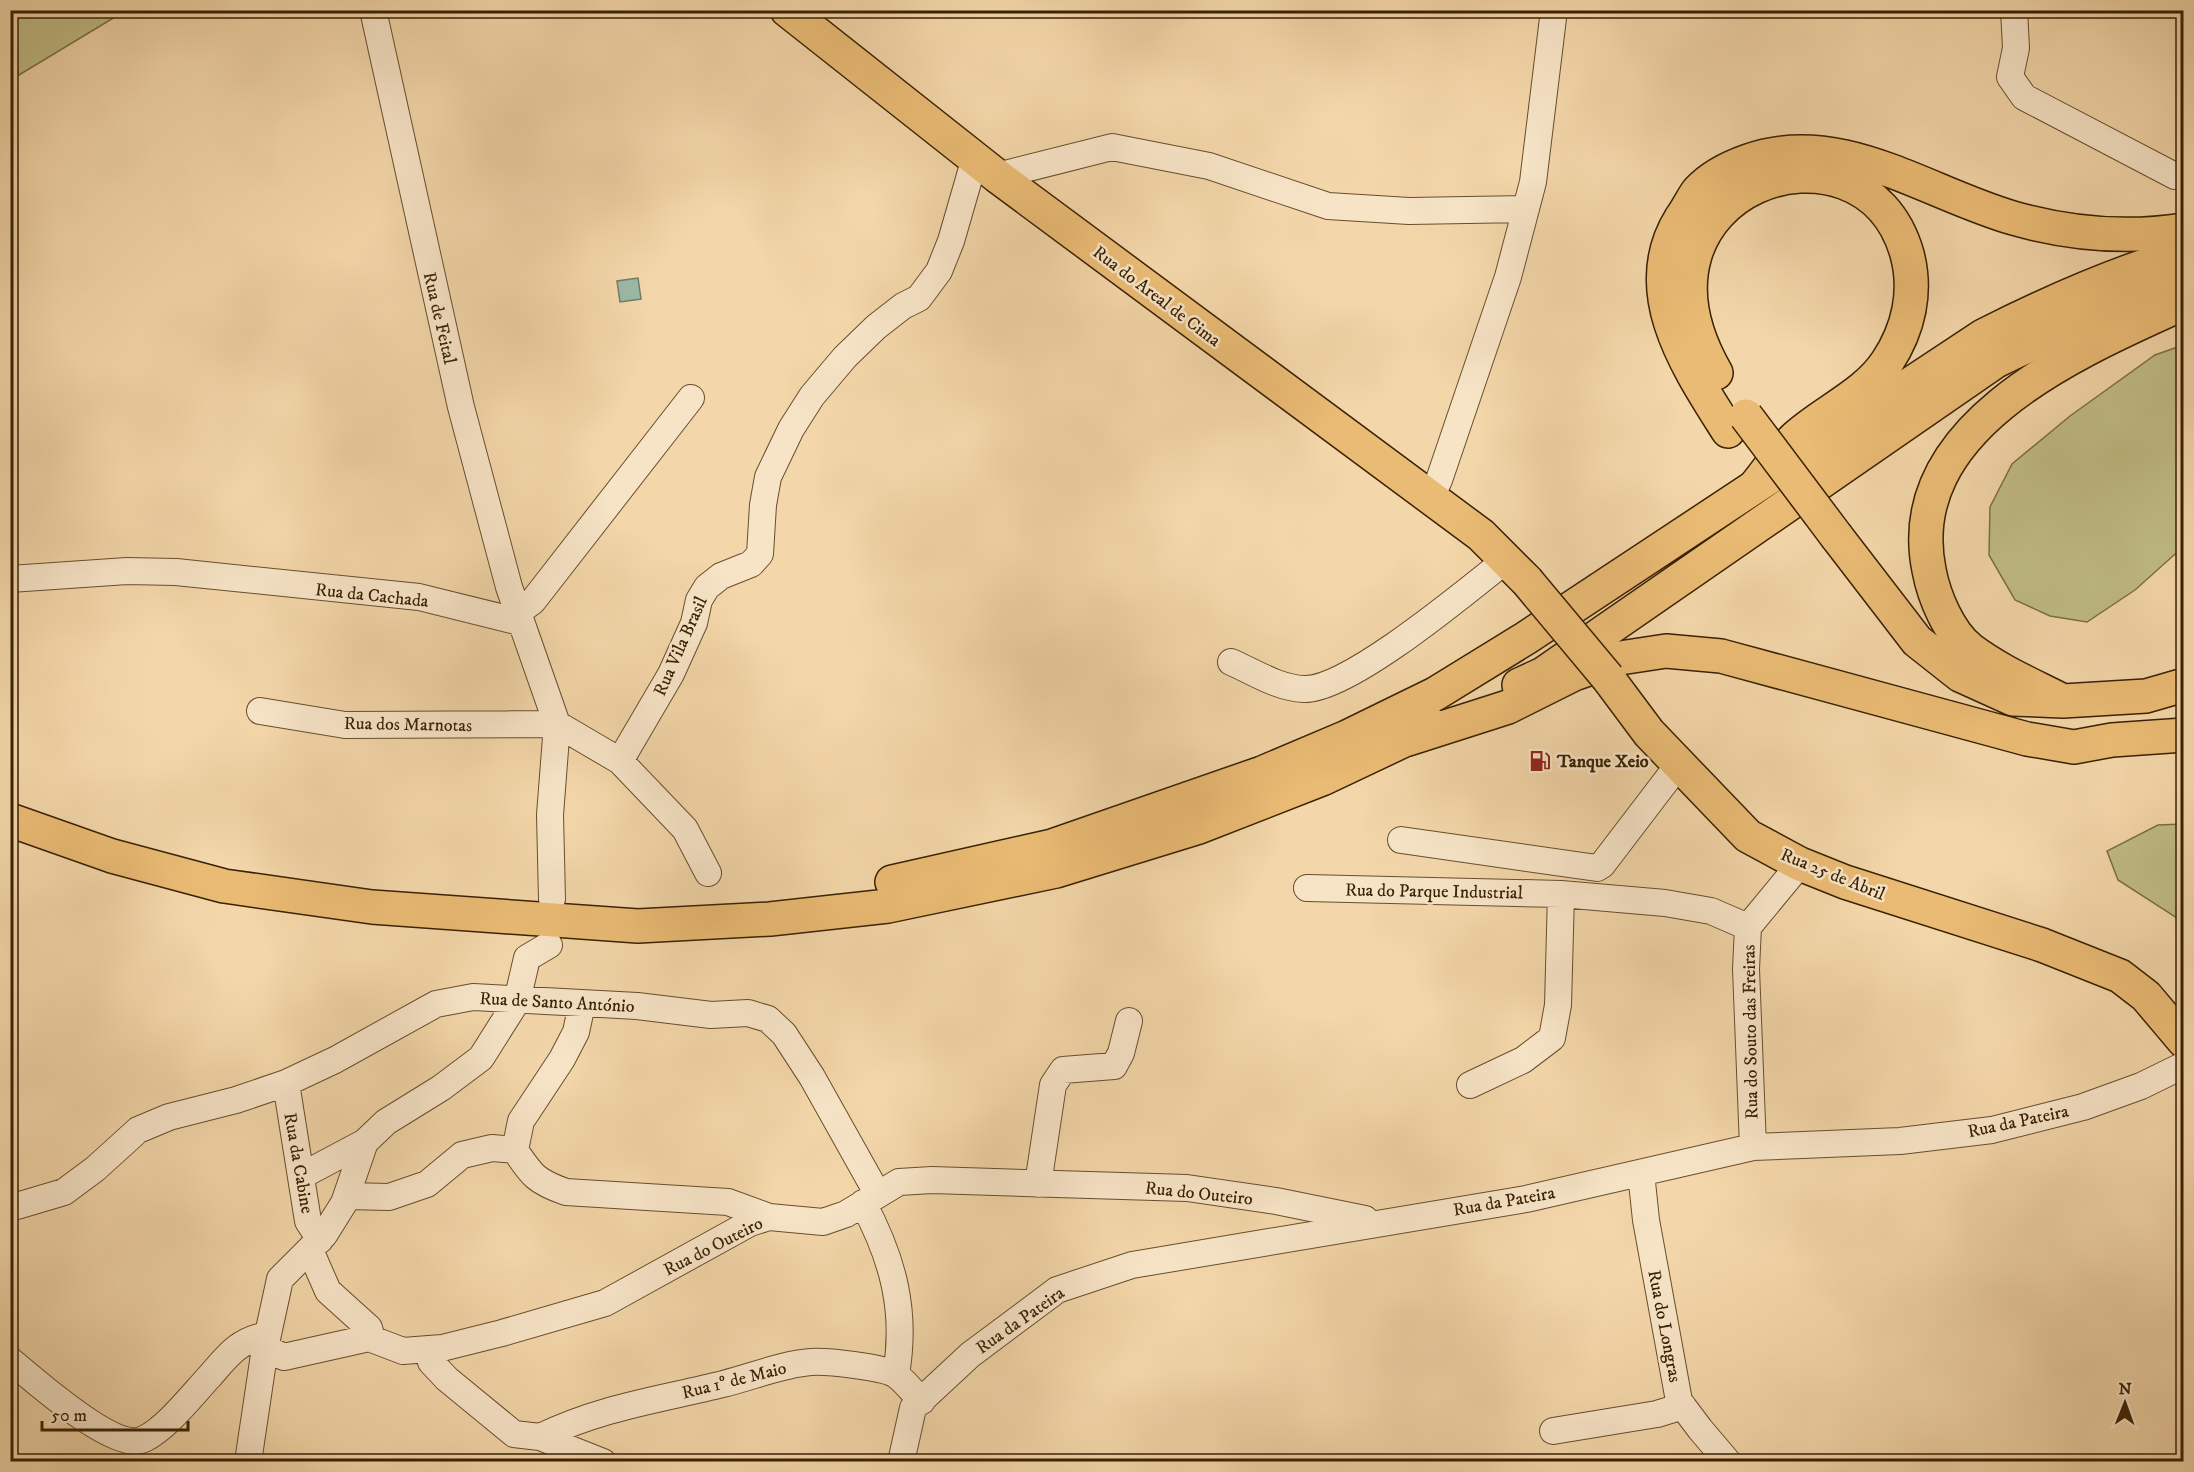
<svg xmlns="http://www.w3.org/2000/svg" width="2194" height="1472" font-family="'IM FELL DW Pica',serif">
<rect width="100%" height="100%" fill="#f3d6a9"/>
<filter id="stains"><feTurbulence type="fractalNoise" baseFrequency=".00333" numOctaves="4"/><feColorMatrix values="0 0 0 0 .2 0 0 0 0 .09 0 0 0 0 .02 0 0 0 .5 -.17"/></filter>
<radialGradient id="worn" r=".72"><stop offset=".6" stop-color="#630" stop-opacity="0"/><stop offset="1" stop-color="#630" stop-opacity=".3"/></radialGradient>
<path fill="#c0bc84" stroke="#7c6e44" stroke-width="1.5" d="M10,11L11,10L125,11L19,75L11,66Z
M2183,345V547L2135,590L2087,622L2050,616L2015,600L1989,555L1990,507L2012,464L2070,416L2155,355Z
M2183,824H2184L2183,922L2118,880L2107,851L2158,825Z"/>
<path fill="#9bb9a7" stroke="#737c66" stroke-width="1.5" d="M638,278L641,299L620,302L617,281Z"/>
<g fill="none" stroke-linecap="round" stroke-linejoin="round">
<defs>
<path id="minor" d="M373,10L461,407L509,587L557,724L550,815L552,899
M2014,10L2016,48L2010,77L2024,97L2175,176
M997,176L1112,147L1209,166L1328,206L1409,211L1526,209
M1430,499L1439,480L1508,277L1533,182L1554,10
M10,579L127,571L176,572L419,597L520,622
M517,613L533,601L691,398
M1231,662C1254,672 1278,688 1304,689C1348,691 1468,590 1506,560
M260,711L345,725L557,724L620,761L685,829L708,873
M620,761L671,674L694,623L699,600L707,587L721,576L751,564L760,554L763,505L768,477L791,429L812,396L845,357L876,327L903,306L919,298L939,271L951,241L975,158
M1401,840L1597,868L1602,865L1679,764
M1307,888L1561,894L1665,903L1711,911L1748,927
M582,1004L576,1032L562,1059L521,1121L515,1150C532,1176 537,1182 566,1192L728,1202L769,1217
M286,1083L308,1221L320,1240
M1470,1085L1523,1060L1552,1038L1558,1005L1561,894
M1753,1147L1746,969L1748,927L1800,864
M1641,1173L1646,1220L1679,1401L1700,1429L1728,1462
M301,1176L365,1142
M1038,1184L1053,1085L1063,1070L1114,1066L1121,1053L1129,1021
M347,1196L389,1197L427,1184L462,1155L492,1148L515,1150
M863,1203C893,1259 907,1311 896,1374
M10,1208L64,1192L95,1169L138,1130L169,1117L236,1100L286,1083L335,1060L436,1004L473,997L637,1006L711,1015L748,1013L768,1019L784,1034L812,1077L877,1193
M310,1250L328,1291L369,1328L372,1339
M265,1348L284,1357L369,1338L403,1351L442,1348L502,1333L605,1303L750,1223L769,1217L823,1222L846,1214L899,1182L932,1180L1187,1188L1276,1201L1365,1219
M428,1349L431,1362L447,1379L514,1434L540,1437L603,1462
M10,1360C33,1379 115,1453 144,1439C167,1428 193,1394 210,1376C229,1354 238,1341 267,1335
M1553,1431L1657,1414L1683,1406
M540,1437C602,1407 658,1400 723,1384C752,1377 782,1364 811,1362C827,1361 884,1367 896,1375C906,1382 913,1393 922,1401
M248,1462L265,1348L280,1279L324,1235L344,1203L365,1142L386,1122L441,1088L481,1058L517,1001L527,958L549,945
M901,1462L913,1408L970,1355L1057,1290L1132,1265L1526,1199L1753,1147L1900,1141L1992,1130L2083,1107L2141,1086L2184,1065"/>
<path id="major" d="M787,10L997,176L1481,535L1527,581
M1608,678L1649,733L1748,836L1800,864L1845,882L2042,945L2120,976L2146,996L2184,1041
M1519,685L1543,674L1996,361C2057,331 2118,303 2184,284
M10,820L112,856L224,886L372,907L638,926L770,919L888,906L1056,871L1199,827L1322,779L1434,726
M892,882L1052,846L1262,773L1347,737L1435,694L1526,638L1983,336C2048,303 2113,274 2184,253"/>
<path id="highway" d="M1716,373C1610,188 1864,102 1907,254C1917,291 1909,329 1887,362C1866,394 1825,411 1797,436C1781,450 1769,469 1756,485
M1728,431C1689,369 1635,292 1681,218C1687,210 1692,199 1698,191C1711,177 1731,167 1748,161C1840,128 1926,193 2013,218C2069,234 2125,239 2184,230
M1837,537L1917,641L1960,675L2013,699L2063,701L2146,696L2184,685
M2063,701C2032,685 1999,671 1971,650C1949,633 1934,597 1929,570C1900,426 2078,351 2184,303
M1408,739L1508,707L1574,674L1620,658L1666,651L1721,656L2027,739L2074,747L2112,740L2184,735"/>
</defs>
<use href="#minor" stroke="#674e2d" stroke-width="28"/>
<use href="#major" stroke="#382104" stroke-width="36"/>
<use href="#highway" stroke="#382104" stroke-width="36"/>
<use href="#minor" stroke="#f7e4c7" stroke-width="26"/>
<use href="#major" stroke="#eabb74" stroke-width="33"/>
<use href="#highway" stroke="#eabb74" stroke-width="33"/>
<defs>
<path id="major-bridge" d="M1527,581L1608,678"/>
<path id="highway-bridge" d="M1746,416L1837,537"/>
</defs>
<use href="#major-bridge" stroke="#382104" stroke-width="36" stroke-linecap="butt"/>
<use href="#highway-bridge" stroke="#382104" stroke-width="36" stroke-linecap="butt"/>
<use href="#major-bridge" stroke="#eabb74" stroke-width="33"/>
<use href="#highway-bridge" stroke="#eabb74" stroke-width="33"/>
</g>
<defs>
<symbol id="fuel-bare" viewBox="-9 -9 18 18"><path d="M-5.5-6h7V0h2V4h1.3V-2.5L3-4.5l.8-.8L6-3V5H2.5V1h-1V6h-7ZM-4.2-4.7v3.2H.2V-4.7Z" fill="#8f2418" stroke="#f7e4c7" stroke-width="2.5" paint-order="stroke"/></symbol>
</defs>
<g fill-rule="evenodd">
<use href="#fuel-bare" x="1525" y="746" width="30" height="30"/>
</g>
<g text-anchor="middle" stroke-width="5" stroke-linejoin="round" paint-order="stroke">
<g font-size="18" fill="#382104" stroke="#f7e4c7">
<text transform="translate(1157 296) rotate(37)" y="6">Rua do Areal de Cima</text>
<text transform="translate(440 318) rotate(77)" y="6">Rua de Feital</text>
<text transform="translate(372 595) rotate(6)" y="6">Rua da Cachada</text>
<text transform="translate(680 646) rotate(-66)" y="6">Rua Vila Brasil</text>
<text transform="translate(408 724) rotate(1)" y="6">Rua dos Marnotas</text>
<text transform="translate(1833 874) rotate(22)" y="6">Rua 25 de Abril</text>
<text transform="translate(1434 891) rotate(1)" y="6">Rua do Parque Industrial</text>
<text transform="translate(557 1002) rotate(3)" y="6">Rua de Santo António</text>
<text transform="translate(1750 1032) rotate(-91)" y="6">Rua do Souto das Freiras</text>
<text transform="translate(2018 1121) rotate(-12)" y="6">Rua da Pateira</text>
<text transform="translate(299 1163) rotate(80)" y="6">Rua da Cabine</text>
<text transform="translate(1199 1193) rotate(6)" y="6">Rua do Outeiro</text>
<text transform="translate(1504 1201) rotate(-10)" y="6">Rua da Pateira</text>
<text transform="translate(713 1246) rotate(-27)" y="6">Rua do Outeiro</text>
<text transform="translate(1020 1320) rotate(-35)" y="6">Rua da Pateira</text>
<text transform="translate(1665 1326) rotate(79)" y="6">Rua do Longras</text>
<text transform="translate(734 1380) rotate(-14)" y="6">Rua 1º de Maio</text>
</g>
<g font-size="18" font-weight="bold" fill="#382104" stroke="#f7e4c7" text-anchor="start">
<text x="1557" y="767">Tanque Xeio</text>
</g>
</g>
<rect width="2194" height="1472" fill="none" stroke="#f3d6a9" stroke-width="36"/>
<rect x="12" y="12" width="2170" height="1448" fill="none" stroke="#382104" stroke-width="3"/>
<rect x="18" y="18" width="2158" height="1436" fill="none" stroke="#382104" stroke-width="1.5"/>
<g transform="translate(2125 1403) rotate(1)" stroke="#f7e4c7" stroke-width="4.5" paint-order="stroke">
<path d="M0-4.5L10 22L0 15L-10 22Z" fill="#382104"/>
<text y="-9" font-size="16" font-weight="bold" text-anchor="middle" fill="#382104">N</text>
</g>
<path d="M42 1421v9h146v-9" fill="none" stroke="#382104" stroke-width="3"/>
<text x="51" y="1421" font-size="18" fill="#382104" stroke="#f7e4c7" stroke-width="4.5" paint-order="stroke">50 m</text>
<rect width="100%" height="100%" filter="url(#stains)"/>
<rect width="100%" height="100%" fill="url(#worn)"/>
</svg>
